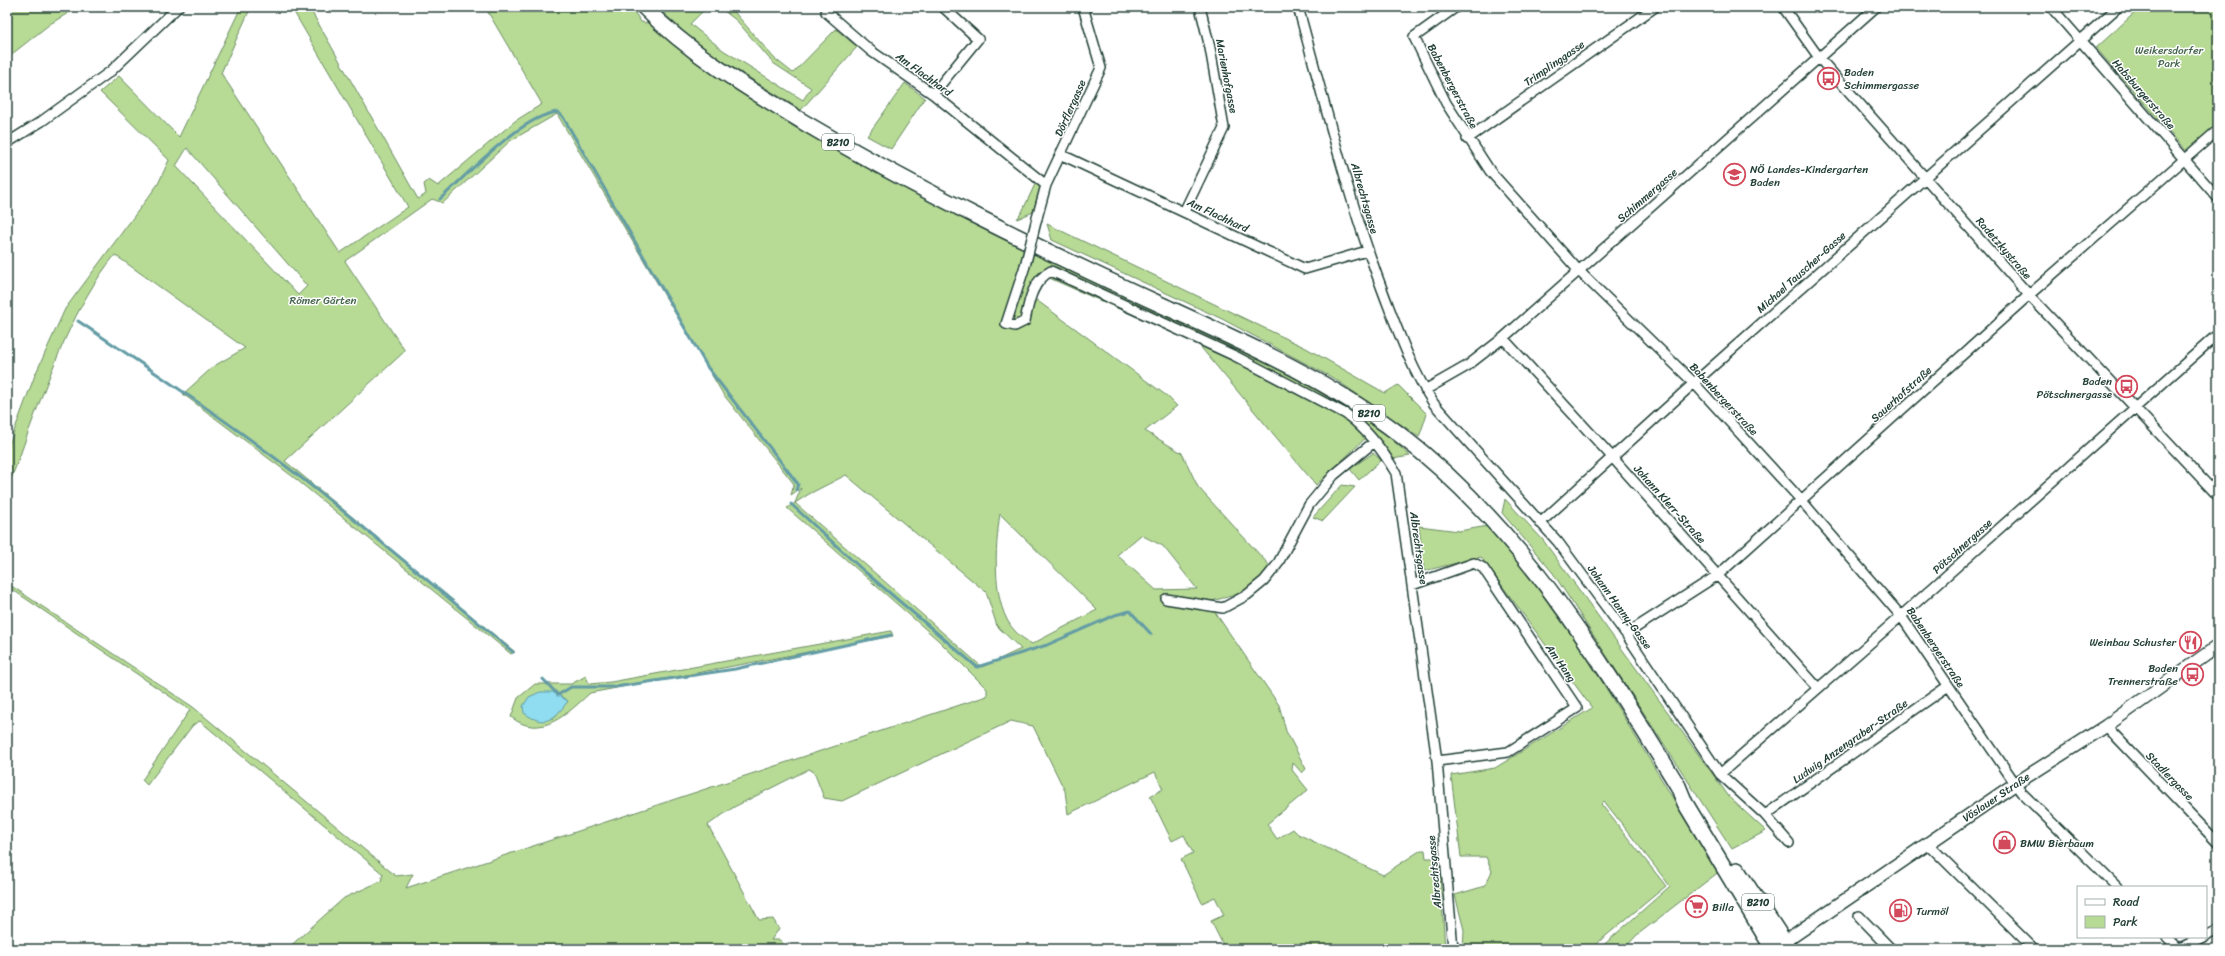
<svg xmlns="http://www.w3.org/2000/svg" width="2225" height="956" font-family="Sriracha,sans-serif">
<rect width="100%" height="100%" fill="#fff"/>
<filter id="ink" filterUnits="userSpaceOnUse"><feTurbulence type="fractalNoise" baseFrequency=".025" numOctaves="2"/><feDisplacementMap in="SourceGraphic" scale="8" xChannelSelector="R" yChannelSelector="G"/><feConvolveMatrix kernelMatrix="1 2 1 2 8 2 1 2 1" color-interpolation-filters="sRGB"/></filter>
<g filter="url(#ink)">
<path fill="#b7da95" stroke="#6b8c64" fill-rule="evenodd" d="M7,7H78L50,24L7,58Z
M241,7H251L221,73L340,253L408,207L291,7H309L418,199L426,194L424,184L429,180L438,186L515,121L542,104L485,7H631L641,22L652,24L723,78L1233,346L1302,379L1378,427L1410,456L1392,459L1371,433L1316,485L1198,344L1047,277L1035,299L1167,396L1177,406L1145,431L1182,453L1198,487L1270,566C1254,595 1236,594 1208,602L1279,705L1286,731L1306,769L1302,773L1293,763L1292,770L1308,790L1267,824L1277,839L1293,829L1298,834L1383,875L1421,850H1425L1426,858H1439L1445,949H1225L1211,921L1224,915L1215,897L1202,903L1181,859L1193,853L1184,835L1172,841L1150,796L1163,789L1155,772L1068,814L1065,791L1033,726L1011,721L842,801L824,798L814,772L809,769L734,807L708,825L759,920L773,919L779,929L771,940H781L785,949H287L344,898L381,881L383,874L200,721L193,725L147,785L142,780L190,710L7,586V583L193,707L396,876L413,874L406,888L987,696V689L938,640L787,508L795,503L801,488L791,495L794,484L723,394L557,114L510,141L443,203L432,199L345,261L405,351L285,461L515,652L511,654L292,476L183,394L214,366L245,348L115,255C74,305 52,370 29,430C22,449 16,469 7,487V450L35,375L65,309L158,184L169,160L100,92L119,76L179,137ZM187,148L307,286L298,295L176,166ZM846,475L986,592L997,626L1021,649L982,667L795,503L809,494ZM1000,514L1097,610L1032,644C1026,640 1019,636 1015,631C991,606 995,546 1000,514ZM1141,535L1163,546L1197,589L1156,590L1117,555Z
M657,7H707L690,24L723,50L803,100L811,88L773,63L737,21L719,7H730L774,58L793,73L836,29L857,47L801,110L724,62L695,42Z
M2141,7H2218V125L2187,152L2096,48Z
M905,83L925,98L891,149L867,136Z
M1036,182L1041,186L1033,212L1017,219L1022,212Z
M1047,224L1306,348L1385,393L1398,385L1427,414L1419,437L1335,379L1222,319L1052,240Z
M1373,453L1381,460L1359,480L1350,469Z
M1342,485L1355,487L1323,521L1313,517Z
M1505,499L1543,540L1730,798L1766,831L1732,849L1553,573L1502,513Z
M1419,526L1459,531L1488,526L1527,573L1584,652L1713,864L1720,871L1637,935L1624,949H1599L1670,886L1604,801L1601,804L1666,886L1590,949H1463L1464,930L1455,895L1485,886L1492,871L1486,857H1461L1451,775L1495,768L1592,708L1481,557L1424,571Z
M891,631L893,636L590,693C568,713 541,741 511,717L518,698L535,684H571L586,676L589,684L611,682ZM553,692L568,701L553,719Z"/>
<path fill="#90dcf0" stroke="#639ca5" d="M540,692H553L568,701C554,720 545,728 524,713L523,706L529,697Z"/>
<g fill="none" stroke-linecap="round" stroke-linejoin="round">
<path stroke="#639ca5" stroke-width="3" d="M440,199C467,175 522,115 558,112L563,117L708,368L798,484L796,490
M78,321C150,369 222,417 291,470C367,528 440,591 513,652
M791,504L865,572L977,667L1047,645L1115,615L1130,611L1151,634
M543,679L558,695L571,687H615L735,669L891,635"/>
<defs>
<path id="minor" d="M1298,7C1325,104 1349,203 1385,297C1399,334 1412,370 1434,404L1558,542L1626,634L1720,774L1765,815L1789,843
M1456,7L1414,37L1446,103L1490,171L1579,271L1694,383L1801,500L1901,616L2021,792L2117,887
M1783,7L1820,59L2029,295L2218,496
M2051,7L2218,198
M826,12L871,51L933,94L1046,185
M933,94L978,39L943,7
M1467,139L1655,7
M7,143L42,121L111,71L178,7
M1062,155L1305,269L1367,251
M1184,212L1224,128L1210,48L1200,7
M1037,218L1046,185L1101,68L1083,7
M1025,266L1006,324L1015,326L1025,321C1029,301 1032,281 1051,271L1235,356L1346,414C1367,429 1383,451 1396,473L1437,761L1453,949
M1503,338L1613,458L1818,688
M1425,390L1467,366L1503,338L1876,7
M1540,523L1694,383L2118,7
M1412,585L1474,563L1483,568L1577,708L1508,752L1437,761
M1166,599L1223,608L1247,595L1264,581L1277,565L1309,505L1334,475L1374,442
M1626,634L1718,575L2029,295L2218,130
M2106,726L2218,843
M1720,774L1901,616L2218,334
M1765,815L1948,686
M1928,844L2034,949
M1859,916L1891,949
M2206,935L2218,929
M2167,937L2179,949
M2178,949L2203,937"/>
<path id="tertiary" d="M1784,942L2015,784L2106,726L2218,646"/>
<path id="primary" d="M644,7C690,54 749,89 805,123C922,192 1044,251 1166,307C1247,344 1328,380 1399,434C1521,527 1599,658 1678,786L1685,803L1773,949
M1737,870L1789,949"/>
</defs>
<use href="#minor" stroke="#1f3d34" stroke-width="12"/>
<use href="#tertiary" stroke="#1f3d34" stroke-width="15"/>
<use href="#primary" stroke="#1f3d34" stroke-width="18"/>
<use href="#minor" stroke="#fff" stroke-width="9"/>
<use href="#tertiary" stroke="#fff" stroke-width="12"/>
<use href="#primary" stroke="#fff" stroke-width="15"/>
<defs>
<path id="minor-bridge" d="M1025,266L1037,218"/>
</defs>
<use href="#minor-bridge" stroke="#1f3d34" stroke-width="12" stroke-linecap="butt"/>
<use href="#minor-bridge" stroke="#fff" stroke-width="9"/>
</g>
</g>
<defs>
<symbol id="bus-ring" viewBox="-11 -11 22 22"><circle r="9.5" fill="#fff" stroke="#d1495b" stroke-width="1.5"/><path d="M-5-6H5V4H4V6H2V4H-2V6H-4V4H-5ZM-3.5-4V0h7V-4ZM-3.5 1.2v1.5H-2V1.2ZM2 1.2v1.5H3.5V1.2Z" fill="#d1495b"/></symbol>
<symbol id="school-ring" viewBox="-11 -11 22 22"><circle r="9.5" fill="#fff" stroke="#d1495b" stroke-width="1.5"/><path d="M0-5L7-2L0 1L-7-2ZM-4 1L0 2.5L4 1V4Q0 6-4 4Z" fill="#d1495b"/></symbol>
<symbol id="restaurant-ring" viewBox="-11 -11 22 22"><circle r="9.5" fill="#fff" stroke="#d1495b" stroke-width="1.5"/><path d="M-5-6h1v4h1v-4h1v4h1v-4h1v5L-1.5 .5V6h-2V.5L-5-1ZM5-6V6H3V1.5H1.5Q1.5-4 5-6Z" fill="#d1495b"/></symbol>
<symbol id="shop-ring" viewBox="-11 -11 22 22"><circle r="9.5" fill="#fff" stroke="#d1495b" stroke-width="1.5"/><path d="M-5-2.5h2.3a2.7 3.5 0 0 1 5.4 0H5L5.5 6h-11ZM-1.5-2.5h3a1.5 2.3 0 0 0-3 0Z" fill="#d1495b"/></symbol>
<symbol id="supermarket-ring" viewBox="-11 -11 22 22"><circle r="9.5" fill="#fff" stroke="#d1495b" stroke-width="1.5"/><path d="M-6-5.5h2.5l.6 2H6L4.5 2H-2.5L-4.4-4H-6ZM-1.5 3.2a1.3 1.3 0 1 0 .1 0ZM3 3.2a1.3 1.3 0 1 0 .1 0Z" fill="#d1495b"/></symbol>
<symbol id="fuel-ring" viewBox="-11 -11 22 22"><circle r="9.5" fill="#fff" stroke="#d1495b" stroke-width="1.5"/><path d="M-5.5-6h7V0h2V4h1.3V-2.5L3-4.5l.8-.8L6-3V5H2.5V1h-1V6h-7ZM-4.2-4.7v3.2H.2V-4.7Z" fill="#d1495b"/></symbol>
</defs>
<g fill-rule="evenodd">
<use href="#bus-ring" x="1816" y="66" width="25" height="25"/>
<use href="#school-ring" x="1722" y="162" width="25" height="25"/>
<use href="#bus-ring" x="2114" y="374" width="25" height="25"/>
<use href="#restaurant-ring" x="2178" y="630" width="25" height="25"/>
<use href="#bus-ring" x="2180" y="662" width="25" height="25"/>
<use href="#shop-ring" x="1992" y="830" width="25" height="25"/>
<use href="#supermarket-ring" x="1684" y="894" width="25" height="25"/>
<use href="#fuel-ring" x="1888" y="898" width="25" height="25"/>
</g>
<g text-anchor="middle" stroke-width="3" stroke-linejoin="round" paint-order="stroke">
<g fill="#fff" stroke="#627771" stroke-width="1">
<rect x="822" y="134" width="32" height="16" rx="3"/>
<rect x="1353" y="405" width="32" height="16" rx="3"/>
<rect x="1742" y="894" width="32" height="16" rx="3"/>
</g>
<g font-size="10" font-weight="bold" fill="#1f3d34">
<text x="838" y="146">B210</text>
<text x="1369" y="417">B210</text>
<text x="1758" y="906">B210</text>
</g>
<g font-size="11" fill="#45644c" stroke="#fff">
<text x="2169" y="54">Weikersdorfer<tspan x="2169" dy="13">Park</tspan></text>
<text x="323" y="304">Römer Gärten</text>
</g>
<g font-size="11" fill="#1f3d34" stroke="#fff">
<text transform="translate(1554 63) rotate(-35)" y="4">Trimplinggasse</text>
<text transform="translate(924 74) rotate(36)" y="4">Am Flachhard</text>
<text transform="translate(1227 76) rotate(79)" y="4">Marienhofgasse</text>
<text transform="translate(1453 86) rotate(62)" y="4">Babenbergerstraße</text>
<text transform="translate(2144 94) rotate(49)" y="4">Habsburgerstraße</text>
<text transform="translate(1070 108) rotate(-66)" y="4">Dörflergasse</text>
<text transform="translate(1647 195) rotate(-41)" y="4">Schimmergasse</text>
<text transform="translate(1365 198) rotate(74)" y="4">Albrechtsgasse</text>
<text transform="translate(1218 215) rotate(25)" y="4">Am Flachhard</text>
<text transform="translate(2004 248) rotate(49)" y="4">Radetzkystraße</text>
<text transform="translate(1801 272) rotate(-42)" y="4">Michael Tauscher-Gasse</text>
<text transform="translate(1901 394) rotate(-42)" y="4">Sauerhofstraße</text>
<text transform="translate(1724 399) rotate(47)" y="4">Babenbergerstraße</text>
<text transform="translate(1670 504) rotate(48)" y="4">Johann Klerr-Straße</text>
<text transform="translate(1962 546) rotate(-42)" y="4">Pötschnergasse</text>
<text transform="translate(1419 548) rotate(82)" y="4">Albrechtsgasse</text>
<text transform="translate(1620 607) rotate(54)" y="4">Johann Hanny-Gasse</text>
<text transform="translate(1936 647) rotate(56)" y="4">Babenbergerstraße</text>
<text transform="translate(1561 663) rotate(55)" y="4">Am Hang</text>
<text transform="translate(1850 741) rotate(-35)" y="4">Ludwig Anzengruber-Straße</text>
<text transform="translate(2170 776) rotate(46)" y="4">Stadlergasse</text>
<text transform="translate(1996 797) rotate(-34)" y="4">Vöslauer Straße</text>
<text transform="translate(1434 872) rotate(-95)" y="4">Albrechtsgasse</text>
</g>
<g font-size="11" fill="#1f3d34" stroke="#fff" text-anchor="start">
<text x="1844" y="76">Baden<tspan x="1844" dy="13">Schimmergasse</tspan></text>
<text x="1750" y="173">NÖ Landes-Kindergarten<tspan x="1750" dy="13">Baden</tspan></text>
<text x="2112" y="385" text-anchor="end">Baden<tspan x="2112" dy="13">Pötschnergasse</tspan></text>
<text x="2176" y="646" text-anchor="end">Weinbau Schuster</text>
<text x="2178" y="672" text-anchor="end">Baden<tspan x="2178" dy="13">Trennerstraße</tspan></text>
<text x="2020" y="847">BMW Bierbaum</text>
<text x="1712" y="911">Billa</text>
<text x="1916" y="915">Turmöl</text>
</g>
</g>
<rect width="2225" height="956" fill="none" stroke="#fff" stroke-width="24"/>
<rect x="12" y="12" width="2201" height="932" fill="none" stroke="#1f3d34" stroke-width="1.5" filter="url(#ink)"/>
<rect x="2077" y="886" width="130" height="52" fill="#ffffff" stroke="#a5b1ae"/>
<rect x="2085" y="899" width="20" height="6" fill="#ffffff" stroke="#a5b1ae"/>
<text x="2113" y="906" font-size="12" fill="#1f3d34">Road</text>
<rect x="2085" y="916" width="20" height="12" fill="#b7da95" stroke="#a5b1ae"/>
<text x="2113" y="926" font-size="12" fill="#1f3d34">Park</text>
</svg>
